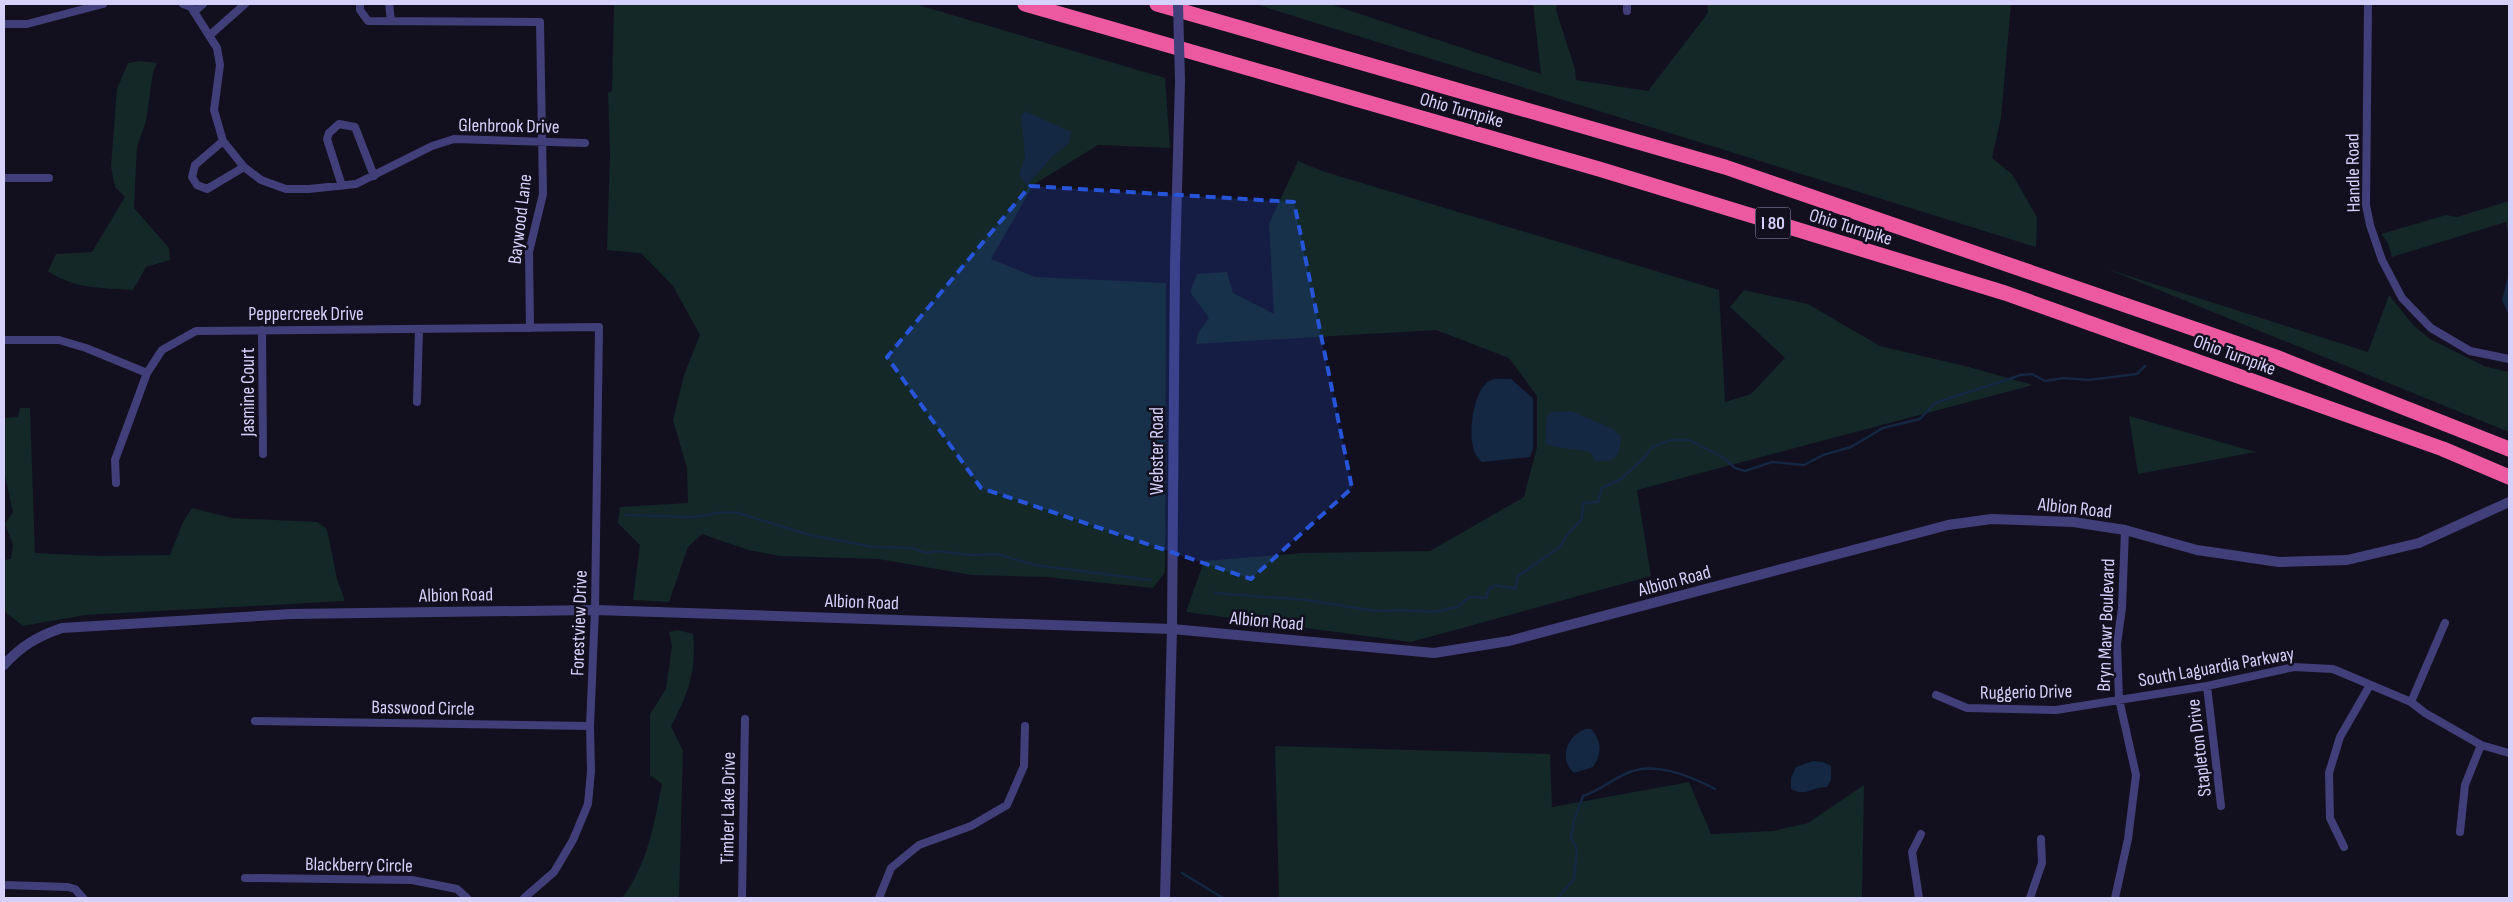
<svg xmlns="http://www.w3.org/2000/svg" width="2513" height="902" font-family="'Sofia Sans Condensed',sans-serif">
<rect width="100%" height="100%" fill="#120f1f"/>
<path fill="#132827" d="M614,4H915L1165,78L1170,148L1098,145L1033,185L991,259L1035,277L1166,283L1165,572L1153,588L1046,577L972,575L878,559L780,556L748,550L702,534L688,547L669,602L633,600L640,545L618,523L620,507L688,503L687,468L673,420L684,375L700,335L673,286L641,253L607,250L610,153L608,93L612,91Z
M1255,4H1330L1541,74L1533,4H1557L1556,10L1575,69L1576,80L1648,91L1708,13L1707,4H2011L2001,118L1992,158L2012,174L2037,217L2036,247Z
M140,61L157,63L153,73L146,121L137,147L134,208L169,248L170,260L146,267L133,290C102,288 74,289 48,271L56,254L92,252L125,197L115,187L111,167L117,89L128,63Z
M1298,161L1322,171L1719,290L1725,402L1751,394L1785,358L1730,307L1744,290L1808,304L1880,346L1969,367L2033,385L1637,490L1651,576L1411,642L1186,612L1204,561L1302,553L1430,551L1524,497L1537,447V396L1509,358L1436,330L1196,344L1198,333L1209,318L1190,292L1197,274L1227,272L1233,293L1274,314L1269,224Z
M2509,201V242L2506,222L2392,257L2388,243L2381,234L2446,215L2457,217Z
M2107,269L2368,352L2389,295L2414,326L2430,339L2484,366L2509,372V432Z
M20,408H30L35,553L99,556L170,555L183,522L192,508L232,518L317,522L327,529L337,579L345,601L85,615L23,626L4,611V560L11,559L13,545L5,524L13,512L4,472V418L18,417Z
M2129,416L2256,452L2138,474Z
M678,630L693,634C697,669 688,696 671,726L683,751L679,898H622C647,866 654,824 662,784L650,775V714L666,689L672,646L669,632Z
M1275,746L1550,754L1552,807L1689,782L1711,834L1773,831L1808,823L1864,785L1862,898H1279Z"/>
<path fill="#142743" d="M1025,111L1071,132L1069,143L1052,157L1027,185L1019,176L1025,156L1021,116Z
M2509,272V315L2502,300Z
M1511,379L1533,398V449L1530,457L1482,462C1480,460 1476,456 1475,453C1467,437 1473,387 1491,380C1497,378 1505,379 1511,379Z
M1571,411L1613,429L1621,437C1620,458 1616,462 1595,461L1590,452C1575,448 1560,450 1545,443L1547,416L1551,412Z
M1585,729H1591C1602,740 1602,754 1593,767L1574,773C1558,759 1567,736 1585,729Z
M1813,761L1823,762L1831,766V780L1827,787C1812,787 1806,797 1791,789V778L1796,767Z"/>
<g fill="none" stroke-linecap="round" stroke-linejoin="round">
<path stroke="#142743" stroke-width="2.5" d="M625,515L693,517L725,512L738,513L810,535L874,547L912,548L926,553L937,551L971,555L997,554L1034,565L1151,580
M1215,593L1306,600L1376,611L1400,610L1434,612L1457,607L1470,597L1486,598L1489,589L1496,585L1515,589L1518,576L1560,547L1566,536L1582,519L1583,503L1598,502L1602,488L1621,479L1644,458L1652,447L1671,440H1689L1724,458L1735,468L1745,471L1772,462L1804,465L1823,455L1851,447L1883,428L1920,419L1935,403L2021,375L2032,374L2045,381L2064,378L2088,380L2137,374L2145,366
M1182,873L1223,898
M1558,898L1574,879L1577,849L1571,838L1574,820L1583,796C1599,791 1610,781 1625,774C1654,760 1690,776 1715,789"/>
<path stroke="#413f79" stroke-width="8" d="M183,4L191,7L217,48L220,65L214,110L223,141L244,167L261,180L286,189H309L356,184L432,146L454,139L585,143
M360,4V10L368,21L540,22L543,194L529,252L530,328
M389,4L391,21
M1627,4V11
M2368,4L2366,205L2370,225L2382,260L2402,298L2431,328L2470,351L2509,359
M194,12L203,4
M4,24H27L103,4
M210,35L245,4
M223,141L195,165L192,177L197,185L207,189L244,167
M4,178H49
M342,186L327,139L329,133L339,124L355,127L374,176
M262,330L263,454
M4,340H59L86,348L147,373
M417,402L419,329
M116,483L115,460L147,373L162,350L196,331L599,327L595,610L590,726L591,771L588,804L573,840L554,872L524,898
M2207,686L2221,806
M1936,695L1967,708L2056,710L2207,686L2294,667L2333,669L2411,702L2425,713L2481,745L2509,753
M2411,702L2445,623
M255,721L590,726
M2460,832L2465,785L2481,745
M2344,847L2330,818L2329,773L2340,737L2370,685
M245,878L412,880L457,889L467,898
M4,885L68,887L75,889L83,898
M742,898L745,719
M879,898L891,868L919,845L971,826L1007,805L1024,766L1025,726
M1919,898L1912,852L1921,834
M2030,898L2042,863L2041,839
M2115,898L2128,839L2136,775L2119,699L2117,644L2122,608L2125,530"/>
<path stroke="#413f79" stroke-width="10" d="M4,665C21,646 38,636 62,628L291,614L595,610L1172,629L1434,653L1509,641L1948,525L1991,519L2073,522L2125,530L2197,550L2279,562L2347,560L2419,543L2509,502
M1165,898L1172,629L1175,264L1180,81"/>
<path stroke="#ed59a1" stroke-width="15" d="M1025,4L1599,169L2005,293L2443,449L2509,477
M1157,4L1725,167L2276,357L2509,449"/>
<path stroke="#413f79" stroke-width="10" d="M1178,4L1180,81"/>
</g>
<path fill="#2655da" fill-opacity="0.2" stroke="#2655da" stroke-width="4" stroke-dasharray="10 6" stroke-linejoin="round" d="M1030,186L1294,202L1352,488L1251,579L981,488L887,357Z"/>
<g text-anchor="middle" stroke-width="5" stroke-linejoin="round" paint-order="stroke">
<rect fill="#120f1f" stroke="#9b97b8" stroke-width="1" x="1755.5" y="207.5" width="35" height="31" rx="4"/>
<g font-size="18" font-weight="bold" fill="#d6d1fa">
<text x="1773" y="229">I 80</text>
</g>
<g font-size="19" fill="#d6d1fa" stroke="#120f1f">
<text transform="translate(1462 109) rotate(16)" y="7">Ohio Turnpike</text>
<text transform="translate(509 125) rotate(1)" y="7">Glenbrook Drive</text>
<text transform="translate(2352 173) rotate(-91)" y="7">Handle Road</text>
<text transform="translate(519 219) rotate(-83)" y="7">Baywood Lane</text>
<text transform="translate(1851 226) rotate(17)" y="7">Ohio Turnpike</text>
<text x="306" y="320">Peppercreek Drive</text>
<text transform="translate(2235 354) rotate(20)" y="7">Ohio Turnpike</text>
<text transform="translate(247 392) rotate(-90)" y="7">Jasmine Court</text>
<text transform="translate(1156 451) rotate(-90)" y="7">Webster Road</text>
<text transform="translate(2075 507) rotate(6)" y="7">Albion Road</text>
<text transform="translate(1674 580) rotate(-15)" y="7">Albion Road</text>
<text transform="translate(456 594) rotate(-1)" y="7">Albion Road</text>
<text transform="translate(862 601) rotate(2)" y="7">Albion Road</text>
<text transform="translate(1267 620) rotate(5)" y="7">Albion Road</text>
<text transform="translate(578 623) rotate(-88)" y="7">Forestview Drive</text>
<text transform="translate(2105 625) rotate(-88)" y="7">Bryn Mawr Boulevard</text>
<text transform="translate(2216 666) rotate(-10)" y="7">South Laguardia Parkway</text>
<text transform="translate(2026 691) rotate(-1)" y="7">Ruggerio Drive</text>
<text transform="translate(423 707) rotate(1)" y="7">Basswood Circle</text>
<text transform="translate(2198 748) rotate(-97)" y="7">Stapleton Drive</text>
<text transform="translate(727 808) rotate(-89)" y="7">Timber Lake Drive</text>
<text transform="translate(359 864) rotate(1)" y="7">Blackberry Circle</text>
</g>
</g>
<rect width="2513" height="902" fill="none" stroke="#d6d1fa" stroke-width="10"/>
</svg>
